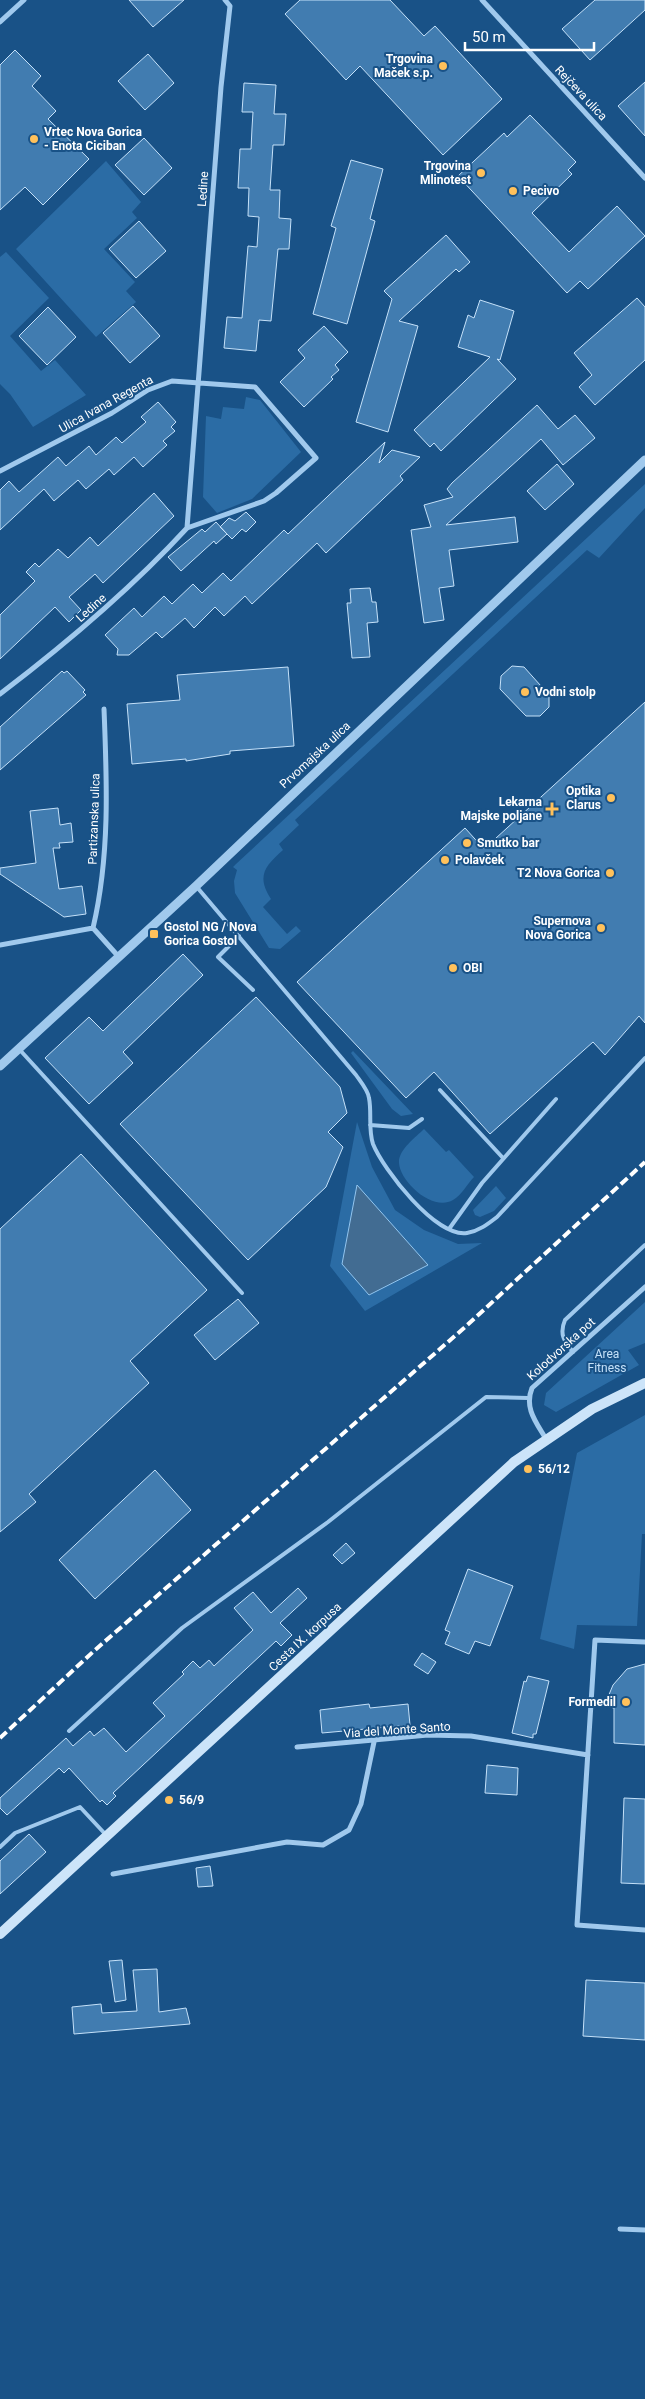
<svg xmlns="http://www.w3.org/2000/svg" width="645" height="2399" font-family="Roboto,sans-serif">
<rect width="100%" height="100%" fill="#195287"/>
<path fill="#2b6ca5" d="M106,161L141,202L132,212L137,218L104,249L135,282L126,291L136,302L96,337L16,249Z
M6,252L49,298L10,336L41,371L55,360L86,395L33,427L10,394L0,384V257Z
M246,397L260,400L301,452L252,499L217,513L203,497L206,416L221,419L223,407L244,409Z
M645,484V508L599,558L587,550L295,820L299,825L279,844L283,850C265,866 256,876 271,899L263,907L287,934L296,926L301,931L280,949L269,948L235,893L234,881L237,870L233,867L236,864Z
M353,1051L413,1114L401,1116L392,1109L351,1053Z
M357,1122L372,1167L395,1210L424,1230L458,1244L482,1243L365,1311L330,1266Z
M424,1129L446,1152L449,1150L474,1177C468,1183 461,1196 453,1200C433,1212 400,1182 399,1163C398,1150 416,1137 424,1129Z
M496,1186L506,1198L494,1211L480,1217L475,1215L473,1210Z
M645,1302V1343L628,1350L639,1365L556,1412L544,1405L546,1393Z
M645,1415V1534H642L637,1626L577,1625L574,1649L540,1639L577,1453Z"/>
<path fill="#426c92" stroke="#92c5ef" d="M357,1185L428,1265L369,1295L342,1264Z"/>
<path fill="#417cb0" stroke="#c5e1f9" d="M129,0H184L153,27Z
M300,0H390L424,36L435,26L502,99L443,155L360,66L346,80L285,14Z
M595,0H645V10L590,60L562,29Z
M15,50L41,76L32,86L56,111L48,119L89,159L43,205L25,187L0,210V65Z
M148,54L174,83L145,110L118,81Z
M645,82V136L618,106Z
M244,83L276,85L274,114H286L284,145H273L270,190H280L279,218L291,219L289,249H278L271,321L259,320L256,351L224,348L227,317L242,318L248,246L257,247L259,217L248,216L249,188H238L240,149H251L252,128L253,112H242Z
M530,115L576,162L568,170L572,174L532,213L569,252L617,206L645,236L588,289L580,281L567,293L458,176L504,133L507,137Z
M144,138L172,168L144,195L115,165Z
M351,160L383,169L370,219L375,221L347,324L313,314L336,228L331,226Z
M139,221L166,251L136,278L109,249Z
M446,235L470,262L459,272L456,269L399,321L418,326L388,432L356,422L392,299L384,291Z
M637,298L645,307V360L595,405L579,387L592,375L574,353Z
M480,300L514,311L500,360L497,359L516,379L441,451L434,443L430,447L414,430L490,357L458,347L468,315L474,318Z
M133,306L160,336L130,363L103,333Z
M48,307L76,337L47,365L19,336Z
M324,326L348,352L335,365L339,370L331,377L333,379L304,407L280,382L305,358L298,350Z
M158,402L176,422L171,427L175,431L163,441L167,445L143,467L134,457L114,475L109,469L86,489L78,480L54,501L44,489L0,530V490L9,481L19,492L58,457L66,466L89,446L96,455L116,437L122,443L146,422L141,417Z
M537,405L558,429L575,415L595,438L563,465L541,439L446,525L515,517L518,542L449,550L454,586L439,588L444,620L424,623L411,530L431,527L424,505L453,497L447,489L452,483Z
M385,442L379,463L392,450L420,457L400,476L403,480L326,553L317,543L252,604L245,596L224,616L215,607L194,628L185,618L162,638L156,632L129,655H117L118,649L105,635L134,608L142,617L164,596L172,604L193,584L202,593L223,573L231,581L284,530L288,534Z
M557,464L574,484L545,510L527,491Z
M154,493L174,516L103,583L95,574L69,597L81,610L69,622L55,607L0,659V615L35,581L26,572L35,563L39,567L58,549L68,558L90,537L98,546Z
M246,512L256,522L246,532L242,529L232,539L220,527L229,518L235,521Z
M216,522L227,534L216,544L214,541L181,571L168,557L202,529L205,532Z
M370,588L372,602H376L378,622L367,623L370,657L352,658L347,603H351L350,589Z
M512,666L524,667L549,695V707L540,716H526L500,689L501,676Z
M288,667L294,746L230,751V754L186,761V759L132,764L127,704L180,700L177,675Z
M62,671L64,673L67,671L85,690L83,692L86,695L0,770V727Z
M645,702V1023L639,1016L605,1055L593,1042L490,1134L434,1072L406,1098L297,982L465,828L484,849Z
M58,808L60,825L71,823L73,842L59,843L60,848H53L59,889L82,886L86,914L64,917L0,874V868L36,863L30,811Z
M183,954L203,975L123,1052L133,1063L89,1104L45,1058L89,1017L103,1031Z
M256,997L340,1087L347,1113L328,1132L343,1147L326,1187L248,1260L120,1124Z
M81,1154L207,1290L130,1361L149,1383L29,1494L36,1502L0,1532V1229Z
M238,1299L259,1323L215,1360L194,1335Z
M155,1470L191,1510L95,1599L59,1560Z
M346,1543L355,1553L342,1564L333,1555Z
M468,1569L513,1586L490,1646L475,1641L469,1654L445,1644L450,1632L445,1630Z
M298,1588L307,1598L280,1623L292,1635L281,1646L276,1641L113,1793L116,1796L107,1805L102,1800L100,1802L69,1768L64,1773L59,1768L7,1815L0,1808V1798L66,1738L73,1746L90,1731L94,1736L104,1728L126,1752L165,1716L153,1703L184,1674L182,1672L193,1661L200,1668L209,1660L214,1666L253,1630L234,1608L253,1592L271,1613Z
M422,1653L436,1662L428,1674L414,1665Z
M645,1664V1745L614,1743V1708L605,1706L608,1697L613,1685L627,1669Z
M528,1676L549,1681L536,1734H533V1738L512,1733L524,1681L526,1682Z
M369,1704L370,1708L408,1704L410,1725L322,1733L320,1710Z
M487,1765L518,1768L517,1795L485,1793Z
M624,1798L645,1799V1884L621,1883Z
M29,1834L46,1852L0,1894V1861Z
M210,1866L213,1886L198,1887L196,1868Z
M122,1960L126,2000L115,2002L109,1961Z
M157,1969L159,2012L186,2008L190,2024L74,2034L72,2007L101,2004L102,2013L137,2011L133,1970Z
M586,1980L645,1983V2040L583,2036Z"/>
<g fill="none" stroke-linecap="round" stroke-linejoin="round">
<path stroke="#a0c9ed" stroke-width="4" d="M196,886L356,1075C360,1081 368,1090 369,1098C372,1113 368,1129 373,1144C383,1169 436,1238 467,1233C479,1231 488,1224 497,1217L645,1058
M239,936L218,957L253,990
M19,1049L242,1293
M440,1090L503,1158
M370,1125L409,1128L422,1119
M449,1229L482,1183L556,1099
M573,1352C564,1341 559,1334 565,1320L645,1245
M69,1731L182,1628L328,1522L486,1397L528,1398
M0,1847L15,1833L80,1807L107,1836"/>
<path stroke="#a0c9ed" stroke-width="5" d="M482,0L645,178
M0,22L24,0
M0,471L112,413L148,390L172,381L255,387L316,458L276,493L264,501L187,528
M0,694C67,643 130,590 187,528L221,87L230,6L225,0
M93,928C110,856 107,782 104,709
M0,945L93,928L118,956
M546,1439C536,1422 524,1408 532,1388L645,1287
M645,1642L595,1640L577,1925L645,1930
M297,1747L428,1735L471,1736L588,1755
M113,1874L287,1842L323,1845L349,1830L361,1804L374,1742
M620,2229L645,2230"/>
<path stroke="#a0c9ed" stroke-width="9" d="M0,1066L196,886L645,460"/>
<path stroke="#cce4f9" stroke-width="10" d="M0,1934L514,1462L592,1409L645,1383"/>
<path stroke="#fff" stroke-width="4" stroke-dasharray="9 4" stroke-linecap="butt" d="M0,1738L95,1650L464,1328L645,1162"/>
</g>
<g fill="#ffc15b" stroke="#195287" stroke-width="2">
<circle cx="443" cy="66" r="5"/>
<circle cx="34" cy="139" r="5"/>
<circle cx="481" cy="173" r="5"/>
<circle cx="513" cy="191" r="5"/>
<circle cx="525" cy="692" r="5"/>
<circle cx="611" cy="798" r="5"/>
<path d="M549.5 801.5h5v5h5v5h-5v5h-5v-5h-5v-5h5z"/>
<circle cx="467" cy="843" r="5"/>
<circle cx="445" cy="860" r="5"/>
<circle cx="610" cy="873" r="5"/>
<circle cx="601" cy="928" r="5"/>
<rect x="149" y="929" width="10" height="10" rx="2.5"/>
<circle cx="453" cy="968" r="5"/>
<circle cx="528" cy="1469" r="5"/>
<circle cx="626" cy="1702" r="5"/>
<circle cx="169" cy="1800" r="5"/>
</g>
<g text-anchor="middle" stroke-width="4" stroke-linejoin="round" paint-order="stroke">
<g font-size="12" font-weight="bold" fill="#fff" stroke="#195287" text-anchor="start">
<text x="433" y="63" text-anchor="end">Trgovina<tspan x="433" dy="14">Maček s.p.</tspan></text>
<text x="44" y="136">Vrtec Nova Gorica<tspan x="44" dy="14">- Enota Ciciban</tspan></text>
<text x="471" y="170" text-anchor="end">Trgovina<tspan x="471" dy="14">Mlinotest</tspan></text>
<text x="523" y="195">Pecivo</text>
<text x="535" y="696">Vodni stolp</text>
<text x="601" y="795" text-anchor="end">Optika<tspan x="601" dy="14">Clarus</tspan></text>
<text x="542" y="806" text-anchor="end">Lekarna<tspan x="542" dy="14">Majske poljane</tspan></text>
<text x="477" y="847">Smutko bar</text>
<text x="455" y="864">Polavček</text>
<text x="600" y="877" text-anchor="end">T2 Nova Gorica</text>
<text x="591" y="925" text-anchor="end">Supernova<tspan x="591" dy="14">Nova Gorica</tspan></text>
<text x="164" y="931">Gostol NG / Nova<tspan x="164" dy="14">Gorica Gostol</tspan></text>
<text x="463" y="972">OBI</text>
<text x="538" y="1473">56/12</text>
<text x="616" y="1706" text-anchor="end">Formedil</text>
<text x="179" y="1804">56/9</text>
</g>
<g font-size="12" fill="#fff" stroke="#195287">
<text transform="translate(581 93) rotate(47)" y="4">Rejčeva ulica</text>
<text transform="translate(203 189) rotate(-86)" y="4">Ledine</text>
<text transform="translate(106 404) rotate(-29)" y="4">Ulica Ivana Regenta</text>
<text transform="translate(91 608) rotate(-42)" y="4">Ledine</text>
<text transform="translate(315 755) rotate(-43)" y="4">Prvomajska ulica</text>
<text transform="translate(94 819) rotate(-88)" y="4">Partizanska ulica</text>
<text transform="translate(561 1349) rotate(-42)" y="4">Kolodvorska pot</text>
<text transform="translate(305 1637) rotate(-43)" y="4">Cesta IX. korpusa</text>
<text transform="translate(397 1730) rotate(-4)" y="4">Via del Monte Santo</text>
</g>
<g font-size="12" fill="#c5e1f9" stroke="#195287">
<text x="607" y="1358">Area<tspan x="607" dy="14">Fitness</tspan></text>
</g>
</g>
<path d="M465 42v8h129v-8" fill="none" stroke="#ffffff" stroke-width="2.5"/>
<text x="472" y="42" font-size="15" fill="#ffffff" stroke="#195287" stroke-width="4" paint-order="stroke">50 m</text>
</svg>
